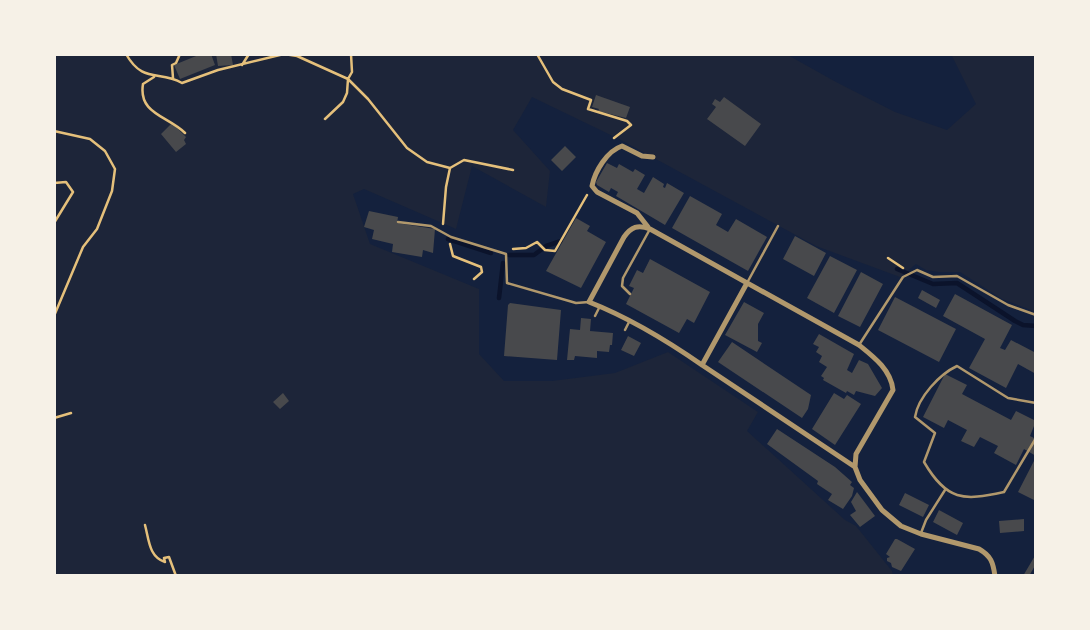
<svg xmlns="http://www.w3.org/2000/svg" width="1090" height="630" font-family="Signika,sans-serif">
<rect width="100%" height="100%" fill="#14213d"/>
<path fill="#1d2539" d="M54,54H786L836,82L895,112L947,130L976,104L951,54H1036V312L1002,299L960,272H938L926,270L916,264L900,277L816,246L619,139L532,97L513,130L550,171L546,207L472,166L456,229L364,189L353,194L370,244L479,289V354L504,381H552L615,373L668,352L758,412L747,431L845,520L856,526L892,571L893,576H54Z"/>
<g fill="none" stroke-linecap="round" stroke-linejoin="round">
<path stroke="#0b132b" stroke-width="4.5" d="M448,239L491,253
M509,255H534L546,246L561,241
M897,269L933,284L957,283L1015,321L1023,325L1036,326
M499,298L503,263"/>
</g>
<path fill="#48494c" d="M201,54H211L215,65L180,79L174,65Z
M216,54H231L233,65L218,66Z
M596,95L630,107L626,118L598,111L599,109L592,107Z
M724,97L761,124L745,146L707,119L716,107L712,104L715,99L720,102Z
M172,123L186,137L184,140L186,144L176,152L161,134Z
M565,146L576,157L562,171L551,160Z
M607,163L617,168L619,164L633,172L635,169L645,175L637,189L644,193L653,177L664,184L663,187L665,188L667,183L684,193L665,225L616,196L618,192L611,188L609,192L597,185L596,182Z
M690,196L722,214L716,225L728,232L736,219L767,237L748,271L672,228Z
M369,211L398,217L397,223L435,229L433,253L423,250L422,257L392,252L393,244L372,239L374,230L364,227Z
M576,218L590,226L587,231L606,242L581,288L546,271Z
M795,236L826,253L814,276L783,259Z
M830,256L857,270L834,313L807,298Z
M650,259L710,292L694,323L687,319L679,333L626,304L634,288L629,286L637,270L643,273Z
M861,272L883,284L860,327L838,316Z
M922,290L940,300L936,308L918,298Z
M955,294L1012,325L1000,348L1005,350L1011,340L1036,353V374L1018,364L1006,388L969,368L985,339L943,316Z
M895,297L956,329L939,362L878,330Z
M744,302L764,313L758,324V341L762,343L757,352L725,335Z
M510,303L561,310L557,360L504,356L508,305Z
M581,318L591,319L590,331L613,333L612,345H610L609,352L597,351V358L575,356L574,360H567L570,329L580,330Z
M819,334L854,354L847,370L852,373L859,360L868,364L882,388L875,396L856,391L854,395L847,391L846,393L823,380L824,378L821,376L827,367L819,362L822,356L816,352L819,347L813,344Z
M628,336L641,343L634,356L621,350Z
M732,342L811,395L808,409L802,418L718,362Z
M945,374L967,385L962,394L1011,420L1016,411L1036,421L1030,436L1036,439V456L1024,449L1016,465L994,453L998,446L980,437L974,447L961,441L967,430L948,420L944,428L923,417Z
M283,393L289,401L280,409L273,402Z
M834,393L844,399L847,395L861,404L835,445L812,429Z
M777,429L835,467L852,482L850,485L854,488L852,496L843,509L828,500L832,494L817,484L818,481L767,444Z
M1036,457V501L1018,492Z
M857,492L875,516L860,527L850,515L856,511L851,502Z
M905,493L929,505L923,517L899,505Z
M939,510L963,523L957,535L933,522Z
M1024,519V531L1000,533L999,521Z
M895,539H897L915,549L901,571L892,567L891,563L887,561V558L890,557L886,554Z
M1036,554V564L1029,576H1023Z"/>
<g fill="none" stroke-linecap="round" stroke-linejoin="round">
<path stroke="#e5c07b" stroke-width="2.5" d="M126,54C143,84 159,70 182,83L218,70L284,54L297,56L348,79L368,99L407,148L427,162L450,168L446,187L443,224
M537,54L553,82L562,89L591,100L588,109L627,121L631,125L614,138
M242,65L249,54
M154,77L143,84C138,114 168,116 185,133
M173,78L172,65L176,63L180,54
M325,119L343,102L347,93L348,79L352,72L351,54
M54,131L90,139L105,151L115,169L112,191L97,229L83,247L54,316
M450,168L464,160L513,170
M54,183L66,182L73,192L54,223
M450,244L453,256L481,267L482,272L474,279
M513,249L526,248L537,242L545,250L555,251L587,195
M888,258L903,268
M54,418L71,413
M145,525C149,540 149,557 165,562L164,558L169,557L176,576
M491,576H502"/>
<path stroke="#b1986c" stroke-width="2.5" d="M398,222L431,226L451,237L506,254L507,283L576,303L589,302
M747,283L778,226
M630,294L622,286L623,278L650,229
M595,316L600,306
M625,330L630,320
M859,345L903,277L917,270L933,277L957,276L1008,305L1036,315
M1036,403L1008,398L957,366C940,374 918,397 915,417L935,433L924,462C947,501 963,501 1004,492L1036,438
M921,533L926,520L945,490
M1036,576V575"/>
<path stroke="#b1986c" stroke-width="5" d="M648,227L637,213L597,192L592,186C595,171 607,151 622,146L642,156L653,157
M747,283L702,365C666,340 630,318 589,302L624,237C631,227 638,224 650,229L859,345C874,357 891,370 893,390L856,454L855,467L860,480L882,510L901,526L921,534L979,549C991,556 993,562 995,576
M702,365L855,467"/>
</g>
<rect width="1090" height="630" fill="none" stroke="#f6f1e7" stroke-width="112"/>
</svg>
